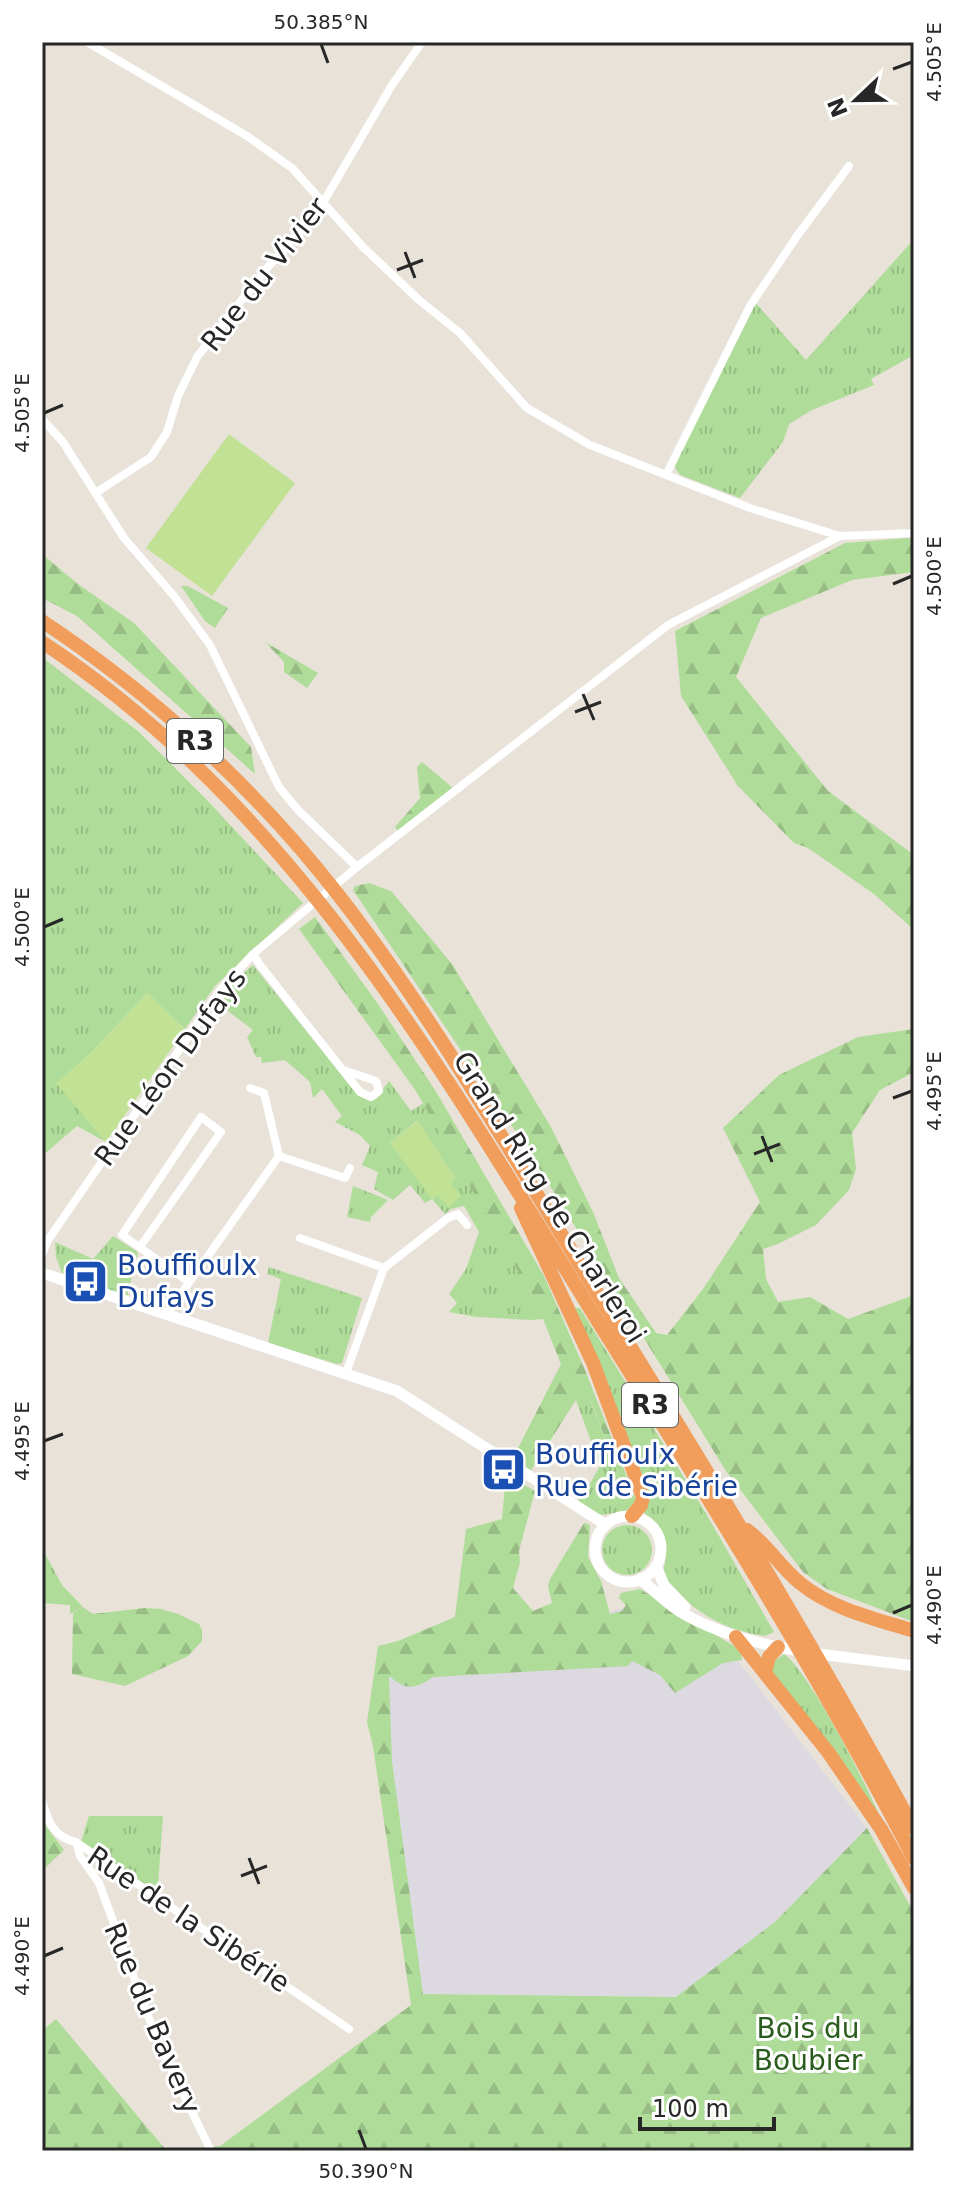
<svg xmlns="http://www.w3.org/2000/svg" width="956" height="2193" font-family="'DejaVu Sans',sans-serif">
<defs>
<pattern id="grass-tufts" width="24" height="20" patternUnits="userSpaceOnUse" patternTransform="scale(2)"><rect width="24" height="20" fill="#afdc99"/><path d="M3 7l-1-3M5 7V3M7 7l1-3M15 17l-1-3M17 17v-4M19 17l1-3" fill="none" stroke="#97bd84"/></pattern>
<pattern id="forest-firs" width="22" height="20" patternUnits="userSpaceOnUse" patternTransform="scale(2)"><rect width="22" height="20" fill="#afdc99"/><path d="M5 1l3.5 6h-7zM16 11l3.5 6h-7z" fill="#97bd84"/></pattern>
</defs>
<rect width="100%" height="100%" fill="#e8e2d9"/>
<path fill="#dcd9e1" d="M645,1604L732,1653L867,1828L775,1922L676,1997L423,1994L392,1761L388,1667L550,1625Z"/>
<path fill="url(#grass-tufts)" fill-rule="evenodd" d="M914,239V355L871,379L874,385L812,410L789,424L783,442L740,498L680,475L674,466L754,301L806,360Z
M42,657L139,732L205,798L303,903L215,986L185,1029L147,993L90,1054L57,1083L106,1142L77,1126L42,1156Z
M253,965L357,1094L365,1099H376L389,1081L411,1111L424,1103L531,1294L536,1306L532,1320L476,1317L449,1312L457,1303L449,1294L466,1269L479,1232L464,1206L451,1209L445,1214L432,1199L425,1203L410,1185L393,1200L374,1189L378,1172L362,1165L370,1146L360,1135L335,1122L342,1116L322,1089L313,1098L310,1082L285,1060L262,1063L261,1057H256L247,1037L253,1030L220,1005V994ZM417,1121L455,1178L433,1199L390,1143Z
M353,1186L388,1200L371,1217L370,1222L347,1217Z
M113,1236L138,1252L127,1298L62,1273L56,1257L55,1242L93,1259Z
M269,1267L362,1298L342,1363L337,1364L268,1343L281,1279L267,1274Z
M573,1308H580L704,1510L774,1632L765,1636C721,1630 689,1609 662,1575C667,1557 669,1538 656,1524C652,1518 646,1516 642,1510Z
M581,1383L586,1389L626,1494L636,1500L627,1511L601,1515L575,1503L584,1494L600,1466L576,1400V1384Z
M602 1550a25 25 0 1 1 50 0a25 25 0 1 1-50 0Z
M42,1548L62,1585L83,1607L70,1614V1605L42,1603Z
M784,1654C811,1674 871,1792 884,1827L772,1674V1663Z
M89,1816H163L157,1898L80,1845Z"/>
<path fill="url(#forest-firs)" d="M907,538L914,539V572L852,580L761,618L736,677L828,791L914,855V930L874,894L808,848L794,843L738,786L681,696L675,631L845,543Z
M42,554L78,584L134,623L251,747L255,774L77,616L42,598Z
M181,586H188L228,608L215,628L205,621Z
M265,642L318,673L307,688L284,672V662Z
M422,762L453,788L398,831L395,827L420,798L417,767Z
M369,883L391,891L452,964L551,1127L593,1212L619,1278L656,1333L667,1335L703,1289L760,1202L723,1128L779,1075L858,1037L914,1029V1072L880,1090L852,1133L856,1169L849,1190L816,1225L778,1244L763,1249L766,1279L778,1302L810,1297L848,1319L914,1295V1622L827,1589L803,1572L726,1471L526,1147L353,890L355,886Z
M315,917L378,1004L435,1090L544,1276L585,1370L636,1500L626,1494L591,1401L581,1383L576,1384V1400L530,1472L513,1458L561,1364L543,1319L532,1320L535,1306L531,1294L416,1091L299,929Z
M506,1474L535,1491L519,1551L520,1563L513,1588L533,1611L552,1603L548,1586L550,1579L584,1523L590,1525L588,1557L601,1581L610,1614L622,1611L626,1605L619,1598L621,1593L640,1589L734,1646L741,1651L742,1660L723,1663L675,1693L660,1675L632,1661L628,1666L433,1677C414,1690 406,1690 389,1676L392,1761L423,1994L676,1997L775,1922L867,1828L914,1913V2151H169L220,2146L411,2005L373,1746L367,1722L378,1646L398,1641L455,1617L466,1529L502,1519Z
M83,1607L93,1614L145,1608L161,1609L178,1614L199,1624L202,1630V1641L188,1656L125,1686L72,1674L73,1613Z
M42,1821L64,1850L42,1871Z
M56,2019L167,2151H42V2031Z"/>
<path fill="#c1e295" d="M229,434L295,483L212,596L146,548Z
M147,993L185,1029L106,1142L56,1083L90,1054Z
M418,1121L455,1178L451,1184L461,1196L448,1207L438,1195L432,1199L390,1143Z"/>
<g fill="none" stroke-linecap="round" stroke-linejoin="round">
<path stroke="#fff" stroke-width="8" d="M87,42L247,136L292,168L363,247L419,300L460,333L527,408L590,445L750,508L840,536L914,533
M42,419L63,442L124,538L174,596L210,645L279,787L297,809L357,867
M666,475L750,306L797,236L849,166
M97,492L151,457L167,432L178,396L197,357L267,268L317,213L392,85L422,42
M253,954L260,965L360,1092L371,1097L379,1091L376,1081L343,1070
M279,1156L345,1178L350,1168
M300,1238L384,1268
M140,1247L221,1132L201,1117L122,1235L189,1282
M42,1255L48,1240L221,989L253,954L357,867L668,625L840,536
M166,1315L279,1156L264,1093L250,1088
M346,1373L384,1268L448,1218L458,1214L467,1225
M42,1801C48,1821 53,1837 76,1842L349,2029
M76,1842L80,1856L99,1883L157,2040L211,2151"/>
<path stroke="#fff" stroke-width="11" d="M42,1273L397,1391L606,1525
M595 1549a33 33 0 1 1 66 0a33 33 0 1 1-66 0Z
M656,1566L664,1585L685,1607
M640,1579C653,1589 665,1602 679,1611C746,1652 838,1655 914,1666"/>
<path stroke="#f19e5c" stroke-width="14" d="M42,621C154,695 257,790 340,897C434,1018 511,1153 591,1283C703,1464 812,1642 914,1829
M42,642C295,809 443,1072 599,1323C709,1499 819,1674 914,1859
M521,1208L593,1363L643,1497L641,1505L632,1516
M747,1530C768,1545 780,1567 800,1583C831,1609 876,1619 914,1631
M736,1637L828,1752L881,1829L914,1888
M765,1673L769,1657L778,1647"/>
</g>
<path fill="none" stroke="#272727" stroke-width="3" d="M321,44L328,63M893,69L912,62M405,252L415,278M397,270L423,260M44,413L63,405M893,584L912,576M583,694L594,720M575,712L601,702M44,927L63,919M893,1098L912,1091M762,1136L772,1162M754,1154L780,1144M44,1441L63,1434M893,1613L912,1605M249,1858L259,1884M241,1876L267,1866M44,1956L63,1948M359,2130L366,2149"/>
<defs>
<symbol id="bus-square" viewBox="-11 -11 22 22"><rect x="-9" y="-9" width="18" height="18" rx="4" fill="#1a4fb4" stroke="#fff"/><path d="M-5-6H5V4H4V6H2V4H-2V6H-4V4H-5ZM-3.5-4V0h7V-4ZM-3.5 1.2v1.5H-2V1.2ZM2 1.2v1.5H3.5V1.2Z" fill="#fff"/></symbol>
</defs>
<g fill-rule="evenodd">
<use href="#bus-square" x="60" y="1256" width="51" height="51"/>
<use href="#bus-square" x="478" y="1444" width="51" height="51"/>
</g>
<g text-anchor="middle" stroke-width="6" stroke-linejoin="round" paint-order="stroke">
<g fill="#fff" stroke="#686868" stroke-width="2">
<rect x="167" y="719" width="56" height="44" rx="6"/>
<rect x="622" y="1383" width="56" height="44" rx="6"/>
</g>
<g font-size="26" font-weight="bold" fill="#272727">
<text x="195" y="750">R3</text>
<text x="650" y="1414">R3</text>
</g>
<g font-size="28" fill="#272727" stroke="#fff">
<text transform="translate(264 274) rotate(-52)" y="10">Rue du Vivier</text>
<text transform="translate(170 1067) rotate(-54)" y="10">Rue Léon Dufays</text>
<text transform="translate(550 1197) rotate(58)" y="10">Grand Ring de Charleroi</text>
<text transform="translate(189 1919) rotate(34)" y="10">Rue de la Sibérie</text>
<text transform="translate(153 2018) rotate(67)" y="10">Rue du Bavery</text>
</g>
<g font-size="28" fill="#164399" stroke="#fff" text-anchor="start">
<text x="117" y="1275">Bouffioulx<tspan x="117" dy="32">Dufays</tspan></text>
<text x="535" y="1464">Bouffioulx<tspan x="535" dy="32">Rue de Sibérie</tspan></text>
</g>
<g font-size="28" fill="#2a5c1e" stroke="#fff">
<text x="808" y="2038">Bois du<tspan x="808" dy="32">Boubier</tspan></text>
</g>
</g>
<rect width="956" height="2193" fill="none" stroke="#ffffff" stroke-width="88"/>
<g transform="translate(856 100) rotate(248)" stroke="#ffffff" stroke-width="6" paint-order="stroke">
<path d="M0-6L14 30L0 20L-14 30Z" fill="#272727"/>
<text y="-12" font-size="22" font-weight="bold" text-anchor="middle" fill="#272727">N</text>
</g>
<path d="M640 2117v12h134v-12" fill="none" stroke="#272727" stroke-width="4"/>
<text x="652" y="2117" font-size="24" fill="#272727" stroke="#ffffff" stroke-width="6" paint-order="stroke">100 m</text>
<rect x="44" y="44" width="868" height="2105" fill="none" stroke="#272727" stroke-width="3"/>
<g font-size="20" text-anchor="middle" fill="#272727">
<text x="321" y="29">50.385°N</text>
<text transform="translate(934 62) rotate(-90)" y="7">4.505°E</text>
<text transform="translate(22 413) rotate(-90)" y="7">4.505°E</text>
<text transform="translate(934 576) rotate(-90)" y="7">4.500°E</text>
<text transform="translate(22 927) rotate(-90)" y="7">4.500°E</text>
<text transform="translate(934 1091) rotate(-90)" y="7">4.495°E</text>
<text transform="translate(22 1441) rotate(-90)" y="7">4.495°E</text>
<text transform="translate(934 1605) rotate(-90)" y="7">4.490°E</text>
<text transform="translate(22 1956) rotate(-90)" y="7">4.490°E</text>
<text x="366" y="2178">50.390°N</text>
</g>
</svg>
